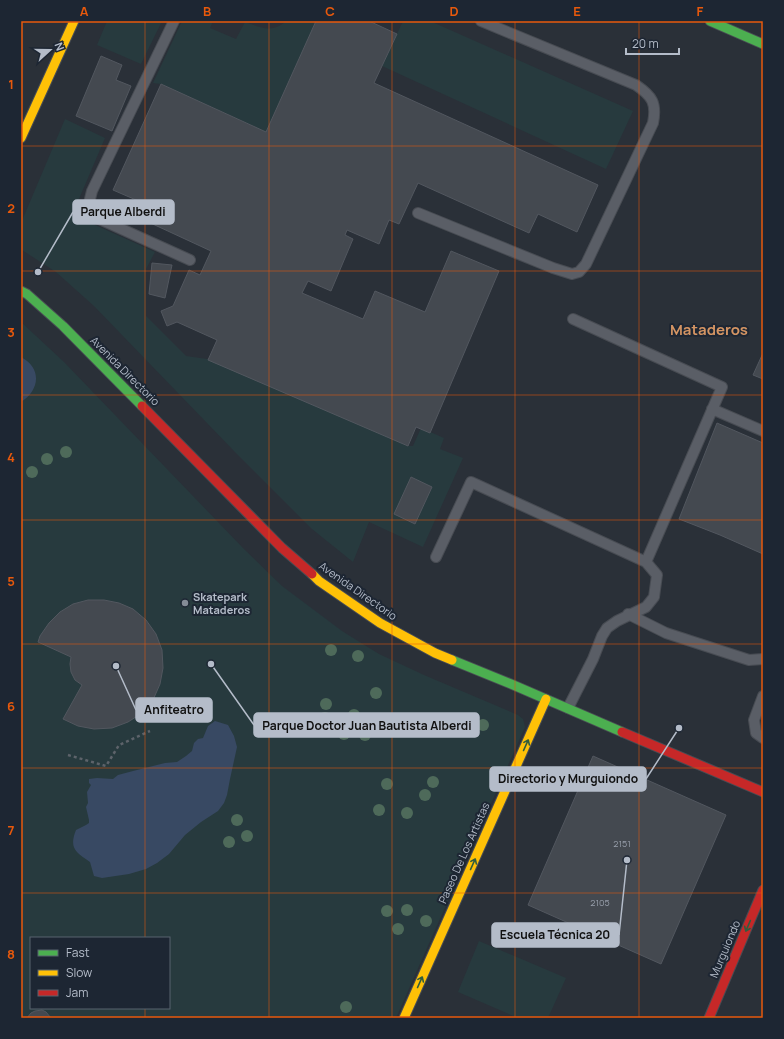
<svg xmlns="http://www.w3.org/2000/svg" width="784" height="1039" font-family="Manrope,sans-serif">
<rect width="100%" height="100%" fill="#2a3038"/>
<path fill="#273a3e" fill-rule="evenodd" d="M107,21H162L141,64L97,45Z
M182,21H213L210,28L236,39L245,22C260,27 272,34 286,21H316L266,132L161,84L153,83Z
M403,21H430L633,111L606,169L382,66Z
M65,119L105,138L76,206L84,220L155,252L146,269V316L186,356L221,361L408,446H413L421,428L444,438L440,449L463,458L423,547L369,522L353,562L312,529L234,451L94,306L56,272L22,250L21,246V223Z
M21,322L64,362L243,548L282,586L342,631L379,654L424,675L518,715L523,719L525,727L396,1018H21ZM31,938H169V1008H31Z
M479,941L566,978L548,1018H518L458,992Z"/>
<path fill="#384963" d="M21,357C42,368 40,390 21,402Z
M215,721L228,725L234,736L237,747L230,779L227,795L224,803L218,811L201,822L185,835L169,854L157,863L146,869L129,874L102,878L94,876L90,862C75,852 69,848 76,830L86,825L89,823V820L86,807L88,803L87,792L91,785L89,783V779L97,778L113,779L118,775L133,771L165,763L177,762L186,756L192,751L194,743L198,739L203,738L208,726Z"/>
<path fill="#444950" stroke="#52575f" d="M316,21H369L397,34L374,83L598,185L577,232L538,214L529,233L418,183L399,224L389,220L379,244L347,230L345,235L353,239L331,291L308,281L302,293L363,319L375,291L425,312L451,251L499,271L430,433L416,427L408,446L208,360L217,340L177,322L167,326L161,311L173,306L189,270L200,275L211,251L144,220L150,206L113,190L161,84L266,132Z
M101,56L122,65L116,80L131,86L112,131L76,116Z
M152,263L172,265L165,298L149,294Z
M763,353V379L753,375Z
M717,423L763,443V554L720,535L679,519Z
M411,477L432,487L415,524L394,514Z
M88,600H104L119,603L133,609L146,620L156,634L162,650L163,668L160,684L153,700L142,713L128,722L112,728L94,729L78,726L63,719L82,685L75,680L71,672L70,664L71,657L38,642L40,636L49,623L60,612L73,604Z
M593,756L726,815L661,964L528,905Z
M42,1010L46,1012L51,1018H27L31,1013L35,1011Z"/>
<g fill="none" stroke-linecap="round" stroke-linejoin="round">
<defs>
<path id="lane" d="M174,21L92,191L88,207L95,217L190,260
M418,213L553,268L572,274L579,272L586,264L653,123C657,103 652,96 636,85L481,21
M573,319L722,387L646,562
M712,409L763,431
M436,557L471,482L646,562L657,575L654,597L646,607L617,621L607,628L602,636L593,659L568,708
M628,614L666,633L749,660L763,659
M763,696L754,720L756,733L763,738"/>
<path id="fast" d="M710,21L763,44
M21,291L27,294L63,326L142,406
M452,660L511,684L622,732"/>
<path id="slow" d="M21,138L74,21
M312,574L319,581L380,623L435,653L452,660
M404,1018L546,699"/>
<path id="jam" d="M142,406L282,548L312,574
M622,732L763,792
M709,1018L763,890"/>
</defs>
<use href="#lane" stroke="#484c53" stroke-width="12"/>
<use href="#fast" stroke="#484c53" stroke-width="11"/>
<use href="#slow" stroke="#484c53" stroke-width="11"/>
<use href="#jam" stroke="#484c53" stroke-width="11"/>
<path stroke="#5d636a" stroke-width="2.5" stroke-dasharray="3 3" stroke-linecap="butt" d="M68,755L106,766L119,745L150,731"/>
<use href="#lane" stroke="#5a5e66" stroke-width="10"/>
<use href="#fast" stroke="#4caf50" stroke-width="9"/>
<use href="#slow" stroke="#ffc107" stroke-width="9"/>
<use href="#jam" stroke="#c62828" stroke-width="9"/>
</g>
<g fill="#4e6a5a">
<circle cx="66" cy="452" r="6"/>
<circle cx="47" cy="459" r="6"/>
<circle cx="32" cy="472" r="6"/>
<circle cx="331" cy="650" r="6"/>
<circle cx="358" cy="656" r="6"/>
<circle cx="376" cy="693" r="6"/>
<circle cx="326" cy="704" r="6"/>
<circle cx="354" cy="715" r="6"/>
<circle cx="325" cy="718" r="6"/>
<circle cx="483" cy="725" r="6"/>
<circle cx="344" cy="734" r="6"/>
<circle cx="365" cy="735" r="6"/>
<circle cx="433" cy="782" r="6"/>
<circle cx="387" cy="784" r="6"/>
<circle cx="425" cy="795" r="6"/>
<circle cx="379" cy="810" r="6"/>
<circle cx="407" cy="813" r="6"/>
<circle cx="237" cy="820" r="6"/>
<circle cx="247" cy="836" r="6"/>
<circle cx="229" cy="842" r="6"/>
<circle cx="407" cy="910" r="6"/>
<circle cx="387" cy="911" r="6"/>
<circle cx="426" cy="921" r="6"/>
<circle cx="398" cy="929" r="6"/>
<circle cx="346" cy="1007" r="6"/>
</g>
<defs><path id="oneway-shaft" d="M-6 0H5M1.5-3L5.5 0L1.5 3" fill="none" stroke-width="1.6" stroke-linecap="round" stroke-linejoin="round"/></defs>
<g stroke="#305d3f">
<use href="#oneway-shaft" transform="translate(526 745) rotate(-66)"/>
<use href="#oneway-shaft" transform="translate(473 864) rotate(-66)"/>
<use href="#oneway-shaft" transform="translate(748 926) rotate(113)"/>
<use href="#oneway-shaft" transform="translate(420 982) rotate(-66)"/>
</g>
<path fill="none" stroke="#e8590c" stroke-width="1" stroke-opacity="0.55" d="M145,21V938M269,21V1018M392,21V1018M515,21V1018M639,21V1018M21,146H763M21,271H763M21,395H763M21,520H763M21,644H763M21,768H763M21,893H763M145,1008V1018"/>
<circle fill="#848b96" stroke="#1d2633" stroke-width="1.5" cx="185" cy="603" r="4"/>
<g text-anchor="middle" stroke-width="4" stroke-linejoin="round" paint-order="stroke">
<g font-size="9" fill="#989fab">
<text x="622" y="847">2151</text>
<text x="600" y="906">2105</text>
</g>
<g font-size="11" fill="#b4bcc9" stroke="#1d2633">
<text transform="translate(125 371) rotate(45)" y="4">Avenida Directorio</text>
<text transform="translate(358 591) rotate(35)" y="4">Avenida Directorio</text>
<text transform="translate(464 853) rotate(-66)" y="4">Paseo De Los Artistas</text>
<text transform="translate(725 949) rotate(-67)" y="4">Murguiondo</text>
</g>
<g font-size="11" font-weight="bold" fill="#b4bcc9" stroke="#1d2633" text-anchor="start">
<text x="193" y="601">Skatepark<tspan x="193" dy="13">Mataderos</tspan></text>
</g>
<g font-size="15" font-weight="bold" fill="#d59563" stroke="#1d2633">
<text x="709" y="335">Mataderos</text>
</g>
</g>
<path fill="none" stroke="#b4bcc9" stroke-width="1.5" d="M38 272L73 212M116 666L136 710M211 664L254 725M679 728L646 779M627 860L619 935"/>
<g fill="#b4bcc9" stroke="#1d2633" stroke-width="1.5">
<circle cx="38" cy="272" r="4"/>
<circle cx="116" cy="666" r="4"/>
<circle cx="211" cy="664" r="4"/>
<circle cx="679" cy="728" r="4"/>
<circle cx="627" cy="860" r="4"/>
</g>
<g fill="#b4bcc9" stroke="#b4bcc9" stroke-width="1.5">
<rect x="73" y="200" width="101" height="24" rx="4"/>
<rect x="136" y="698" width="76" height="24" rx="4"/>
<rect x="254" y="713" width="225" height="24" rx="4"/>
<rect x="490" y="767" width="156" height="24" rx="4"/>
<rect x="492" y="923" width="127" height="24" rx="4"/>
</g>
<g font-size="12" text-anchor="middle" font-weight="bold" fill="#111">
<text x="123" y="216">Parque Alberdi</text>
<text x="174" y="714">Anfiteatro</text>
<text x="367" y="730">Parque Doctor Juan Bautista Alberdi</text>
<text x="568" y="783">Directorio y Murguiondo</text>
<text x="555" y="939">Escuela Técnica 20</text>
</g>
<rect width="784" height="1039" fill="none" stroke="#1d2633" stroke-width="44"/>
<rect x="30" y="937" width="140" height="72" fill="#1d2633" stroke="#59626f"/>
<rect x="38" y="950" width="20" height="6" fill="#4caf50" stroke="#59626f"/>
<text x="66" y="957" font-size="12" fill="#b4bcc9">Fast</text>
<rect x="38" y="970" width="20" height="6" fill="#ffc107" stroke="#59626f"/>
<text x="66" y="977" font-size="12" fill="#b4bcc9">Slow</text>
<rect x="38" y="990" width="20" height="6" fill="#c62828" stroke="#59626f"/>
<text x="66" y="997" font-size="12" fill="#b4bcc9">Jam</text>
<g transform="translate(50 50) rotate(69)" stroke="#1d2633" stroke-width="3" paint-order="stroke">
<path d="M0-3L7 15L0 10L-7 15Z" fill="#b4bcc9"/>
<text y="-6" font-size="11" font-weight="bold" text-anchor="middle" fill="#b4bcc9">N</text>
</g>
<path d="M626 48v6h53v-6" fill="none" stroke="#b4bcc9" stroke-width="2"/>
<text x="632" y="48" font-size="12" fill="#b4bcc9" stroke="#1d2633" stroke-width="3" paint-order="stroke">20 m</text>
<rect x="22" y="22" width="740" height="995" fill="none" stroke="#e8590c" stroke-width="1.5"/>
<g font-size="13" text-anchor="middle" font-weight="bold" fill="#e8590c">
<text x="84" y="16">A</text>
<text x="207" y="16">B</text>
<text x="330" y="16">C</text>
<text x="454" y="16">D</text>
<text x="577" y="16">E</text>
<text x="700" y="16">F</text>
<text x="11" y="89">1</text>
<text x="11" y="213">2</text>
<text x="11" y="337">3</text>
<text x="11" y="462">4</text>
<text x="11" y="586">5</text>
<text x="11" y="711">6</text>
<text x="11" y="835">7</text>
<text x="11" y="959">8</text>
</g>
</svg>
